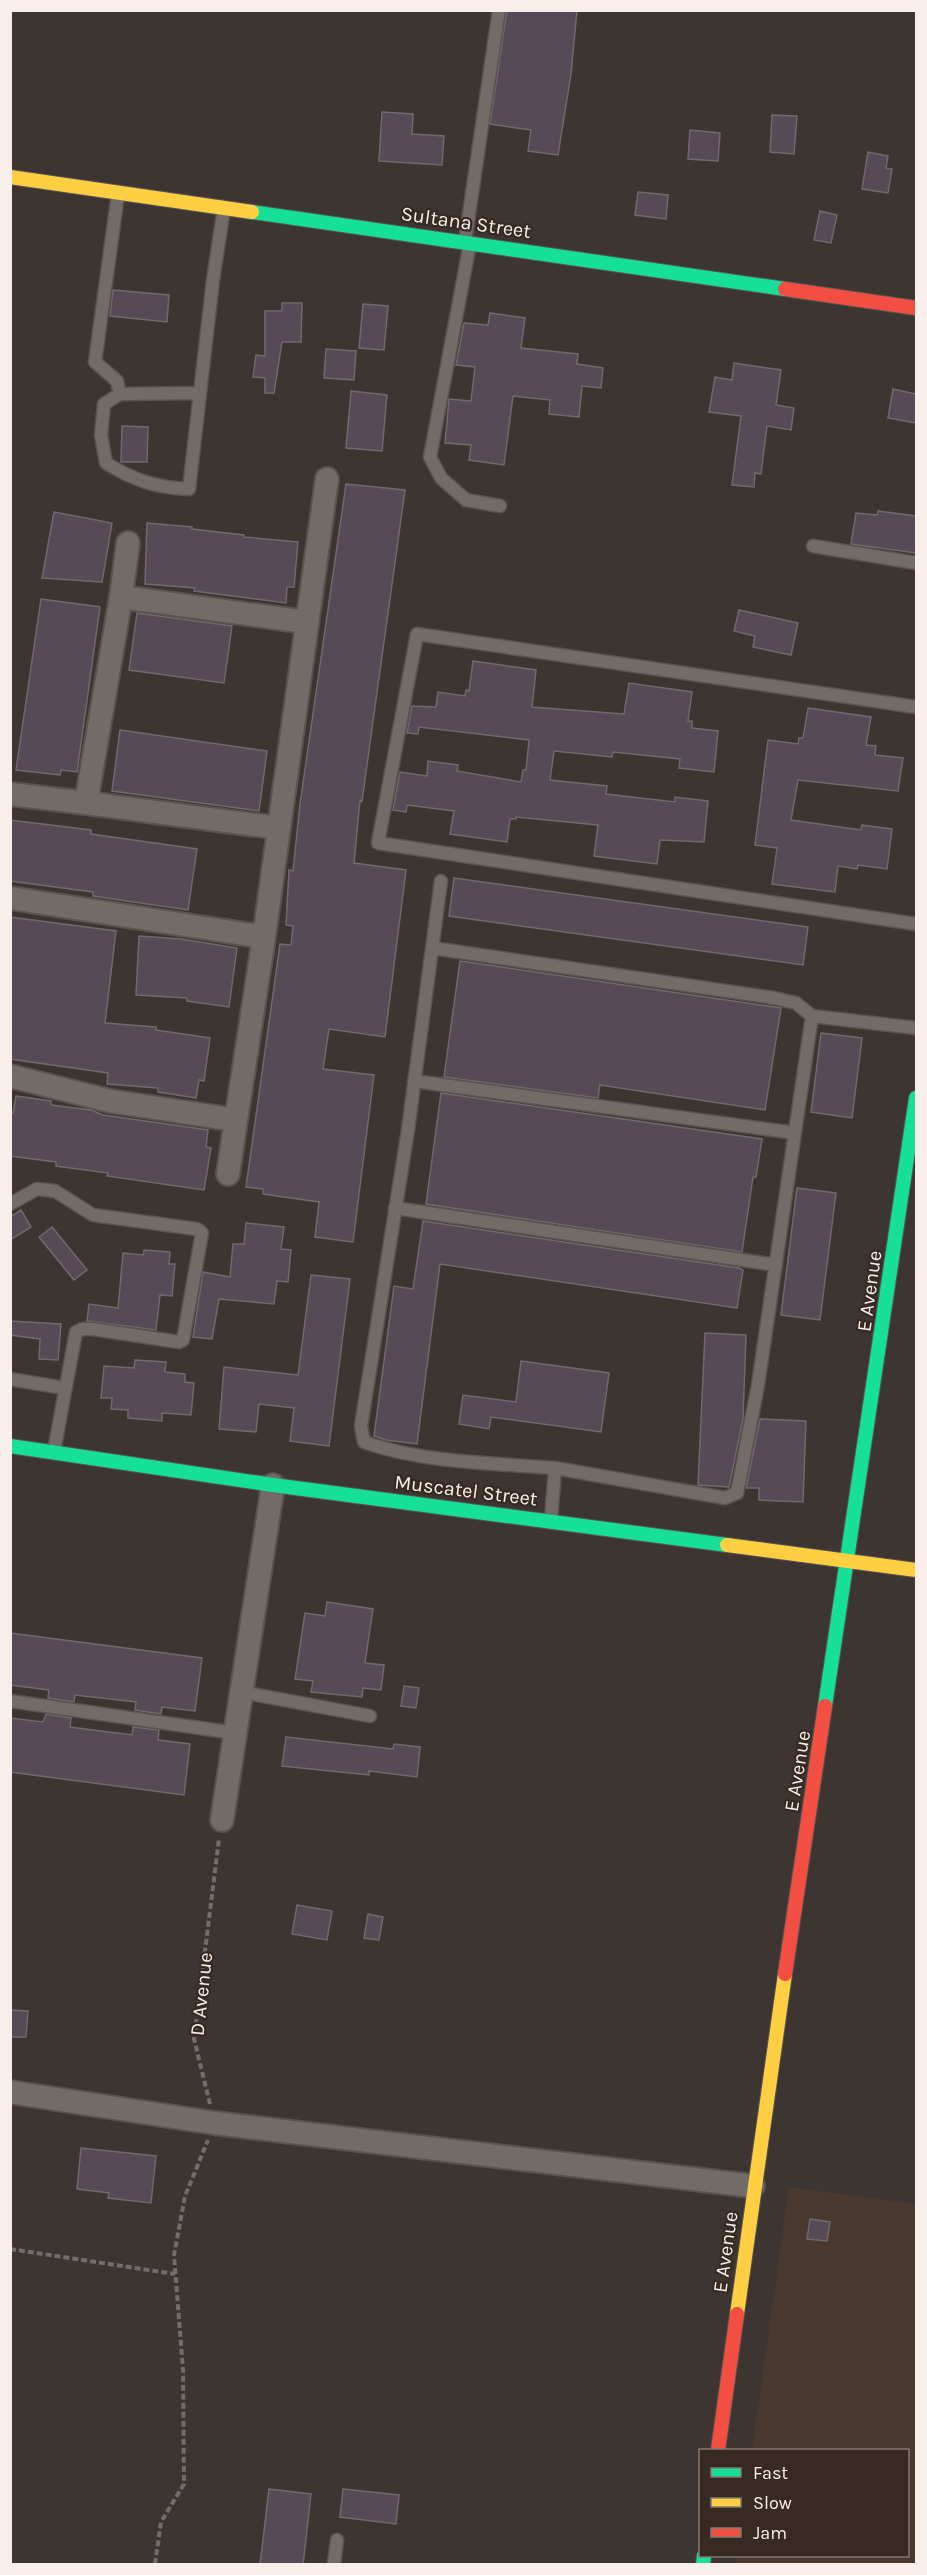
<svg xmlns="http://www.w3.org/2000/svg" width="927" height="2575" font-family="Karla,sans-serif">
<rect width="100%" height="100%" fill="#3c3532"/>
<path fill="#4b382f" d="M789,2187L916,2204V2564H736L737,2556H908V2450H752Z"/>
<path fill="#574a57" stroke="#6f6a6b" stroke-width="1.5" d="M507,10H577L571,74L558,155L528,151L531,130L490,124Z
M382,112L413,114L412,134L444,136L442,165L379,161Z
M772,115L797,116L794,154L770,152Z
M690,130L720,133L718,161L688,159Z
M868,152L888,156L886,168L892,169L888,193L862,189Z
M638,192L668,195L666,219L635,215Z
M820,211L837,215L831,243L814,240Z
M113,290L169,295L167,322L110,316Z
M282,303H302L301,342H282L274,393H265V378L253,377L256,355L265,356V311H282Z
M363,304L388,306L384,350L359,348Z
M490,313L525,318L521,348L578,354L577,364L603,368L601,388L582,386L579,417L549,414L550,400L513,396L504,465L469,460L471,445L445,443L449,399L471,401L475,367L456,365L464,323L488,325Z
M326,349L356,351L354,380L324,378Z
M734,363L781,370L776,405L794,408L791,430L767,426L761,474L755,473L754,487L732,485L741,416L709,412L715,377L732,380Z
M893,389L916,394V423L888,418Z
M351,391L387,395L382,451L346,448Z
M122,426L148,427L147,462H121Z
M346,484L405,490L362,801L360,800L354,863L406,870L385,1037L329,1029L323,1069L374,1075L353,1242L315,1237L319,1202L263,1194V1189L246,1187L280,944L291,945L293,926L286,925L289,870L293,871L300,804Z
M878,511L916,516V553L851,544L856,513L877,515Z
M54,512L112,523L102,582L42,578Z
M147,523L192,527V529L244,535V537L298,542L294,587H287L286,603L194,591L195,588L145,584Z
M41,599L100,607L77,772L61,770L60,775L16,770Z
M739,610L798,623L791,655L753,647L755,636L734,631Z
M137,613L232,626L224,683L129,670Z
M473,661L536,670L532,707L624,714L629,683L692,692L688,721H692V728L718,731L714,772L679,768L680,759L613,752L612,757L554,751L550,780L607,786L606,794L675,802V797L708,801L704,842L660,840L657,864L594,856L598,825L516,817V819H510L507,842L450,834L454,811L407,805L406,812L393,810L400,772L427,776L428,761L458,765L457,771L521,782L523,770H526L529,740L419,727L418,734L407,733L412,706L436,707L438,692L465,696L466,690L469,691Z
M808,708L871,717L866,745L876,746L875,755L903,758L898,791L798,780L791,820L861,830L862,825L892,829L887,869L858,865L857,869L838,866L835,892L772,884L777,848L755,845L768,740L798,744L799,738H803Z
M120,730L267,751L259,811L112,791Z
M10,820L91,830V834L197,849L188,910L93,896V892L10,881Z
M454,878L808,927L803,965L449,916Z
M10,917L116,931L105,1023L156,1027V1030L210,1038L204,1081L199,1080L196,1098L158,1092V1088L107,1084L108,1073L10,1059Z
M139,936L181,939L237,948L229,1007L187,1001V998L136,995Z
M460,961L781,1008L765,1110L600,1085L598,1098L444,1077Z
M821,1033L862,1038L852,1118L811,1112Z
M441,1093L762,1139L756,1177H753L742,1252L426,1204Z
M16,1096L51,1101V1105L91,1110L103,1115L208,1130L206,1147L211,1148L204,1190L107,1176L108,1173L56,1166V1162L10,1156V1112L13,1113Z
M797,1188L836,1193L820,1320L781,1315Z
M21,1210L31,1227L10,1240V1217Z
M423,1221L739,1268L743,1270L737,1308L440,1264L417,1444L386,1440L374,1436L394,1286L413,1289Z
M246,1223L284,1227L281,1249L291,1250L288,1282L277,1281L274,1304L219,1299L212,1339L193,1337L203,1272L230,1277L233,1244H244Z
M52,1227L87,1270L74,1280L39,1237Z
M144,1250L170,1252L169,1264H175L172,1296L160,1295L156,1330L87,1321L89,1304L118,1308L123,1253L143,1255Z
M311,1275L350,1279L329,1446L290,1441L294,1408L259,1404L256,1432L219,1429L224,1367L298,1375Z
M10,1321L61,1324L58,1360L39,1359L40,1339L10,1335Z
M705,1333L746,1335L743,1419L729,1487L698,1485Z
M135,1360L166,1362L165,1372L185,1374V1382L194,1383L191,1415L162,1413V1421L128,1418V1410L111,1409L112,1398H101L104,1366L134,1368Z
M521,1361L609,1373L601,1432L491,1417L489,1429L459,1424L463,1395L516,1402Z
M760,1419L806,1421L803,1502L759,1500V1488H746Z
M327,1602L373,1609L365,1663L384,1665L381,1690L363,1688L362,1697L311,1692L313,1681L295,1679L305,1613L325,1616Z
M10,1633L202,1658L195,1711L162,1707L161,1714L135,1710L136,1702L75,1695L74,1702L48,1698L49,1690L10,1685Z
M404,1686L419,1688L416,1708L401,1706Z
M46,1714L71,1718L70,1727L132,1735L133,1727L159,1730L158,1740L190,1744L184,1795L10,1772V1718L43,1722Z
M286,1737L393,1749L394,1744L420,1747L417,1777L369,1771V1775L282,1766Z
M297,1905L332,1911L327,1940L292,1934Z
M368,1914L383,1917L379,1940L364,1938Z
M10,2010L28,2011L26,2037H10Z
M81,2148L156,2156L151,2203L108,2198L109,2193L77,2189Z
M810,2219L830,2222L827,2241L807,2239Z
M269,2489L311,2494L303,2565H260Z
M343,2489L399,2495L396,2524L340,2517Z"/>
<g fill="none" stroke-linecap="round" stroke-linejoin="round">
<defs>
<path id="lane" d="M118,194L95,362L117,381L120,394
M465,241L499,10
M470,243L430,457L441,478L466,500L500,506
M199,393L120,394L104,404L101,435L106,463C133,480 157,488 189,489L213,280L224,208
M813,546L916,563
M916,707L417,634L378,843L916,924
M441,881L408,1130L361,1426L364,1442C423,1463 492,1463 555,1468L551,1520
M432,948L774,998L796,1003L812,1016L916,1028
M414,1081L795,1133
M10,1204L37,1189L55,1191L93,1215L197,1229L202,1233L183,1340L179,1342L93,1329H83L76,1332L54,1451
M395,1208L776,1265
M10,1379L64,1388
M555,1468L725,1498L737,1493L758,1385L812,1016
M241,1692L370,1716
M10,1701L235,1733
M334,2564L337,2540"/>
<path id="street" d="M128,543L121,597L306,622
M121,597L86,803L279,828
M10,794L86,803
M10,898L264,937
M10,1076L110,1101L236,1120L228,1174
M236,1120L264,937L327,479
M222,1820L273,1485
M10,2092L214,2123L753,2186"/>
<path id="fast" d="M252,212L785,289
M10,1446L273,1485L727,1545
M825,1706L916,1098
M703,2564L704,2556"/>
<path id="slow" d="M10,177L252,212
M727,1545L916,1570
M737,2314L785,1974"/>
<path id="jam" d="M785,289L916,308
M785,1974L825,1706
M718,2450L737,2314"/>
</defs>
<use href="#lane" stroke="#5a5450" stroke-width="15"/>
<use href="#street" stroke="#5a5450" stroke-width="26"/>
<use href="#fast" stroke="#5a5450" stroke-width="16"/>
<use href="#slow" stroke="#5a5450" stroke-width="16"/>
<use href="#jam" stroke="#5a5450" stroke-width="16"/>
<path stroke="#726c6a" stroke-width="4" stroke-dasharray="6 3" stroke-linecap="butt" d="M210,2104L194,2039L219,1839
M10,2249L175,2274
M155,2564L161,2522L184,2484L183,2370L174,2255L185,2196L208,2140"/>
<use href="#lane" stroke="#726c69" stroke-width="12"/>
<use href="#street" stroke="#726c69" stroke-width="22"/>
<use href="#fast" stroke="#16e098" stroke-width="14"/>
<use href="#slow" stroke="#ffcf43" stroke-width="14"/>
<use href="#jam" stroke="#f24e42" stroke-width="14"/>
</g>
<g text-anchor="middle" stroke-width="4.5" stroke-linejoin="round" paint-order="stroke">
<g font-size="20" fill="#f8efea" stroke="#372a23">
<text transform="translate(466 222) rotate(8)" y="7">Sultana Street</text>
<text transform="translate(869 1291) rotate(-82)" y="7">E Avenue</text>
<text transform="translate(466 1490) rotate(7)" y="7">Muscatel Street</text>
<text transform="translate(797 1771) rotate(-81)" y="7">E Avenue</text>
<text transform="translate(201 1994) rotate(-84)" y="7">D Avenue</text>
<text transform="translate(725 2252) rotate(-82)" y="7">E Avenue</text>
</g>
</g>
<rect width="927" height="2575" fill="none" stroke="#f8efea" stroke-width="24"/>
<rect x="699" y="2449" width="210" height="108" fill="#372a23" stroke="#847973" stroke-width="1.5"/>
<rect x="711" y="2468" width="30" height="9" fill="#16e098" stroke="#847973" stroke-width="1.5"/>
<text x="753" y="2479" font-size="18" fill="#f8efea">Fast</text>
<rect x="711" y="2498" width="30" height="9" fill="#ffcf43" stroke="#847973" stroke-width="1.5"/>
<text x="753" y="2509" font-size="18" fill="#f8efea">Slow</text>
<rect x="711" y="2528" width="30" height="9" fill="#f24e42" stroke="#847973" stroke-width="1.5"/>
<text x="753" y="2539" font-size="18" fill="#f8efea">Jam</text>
</svg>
